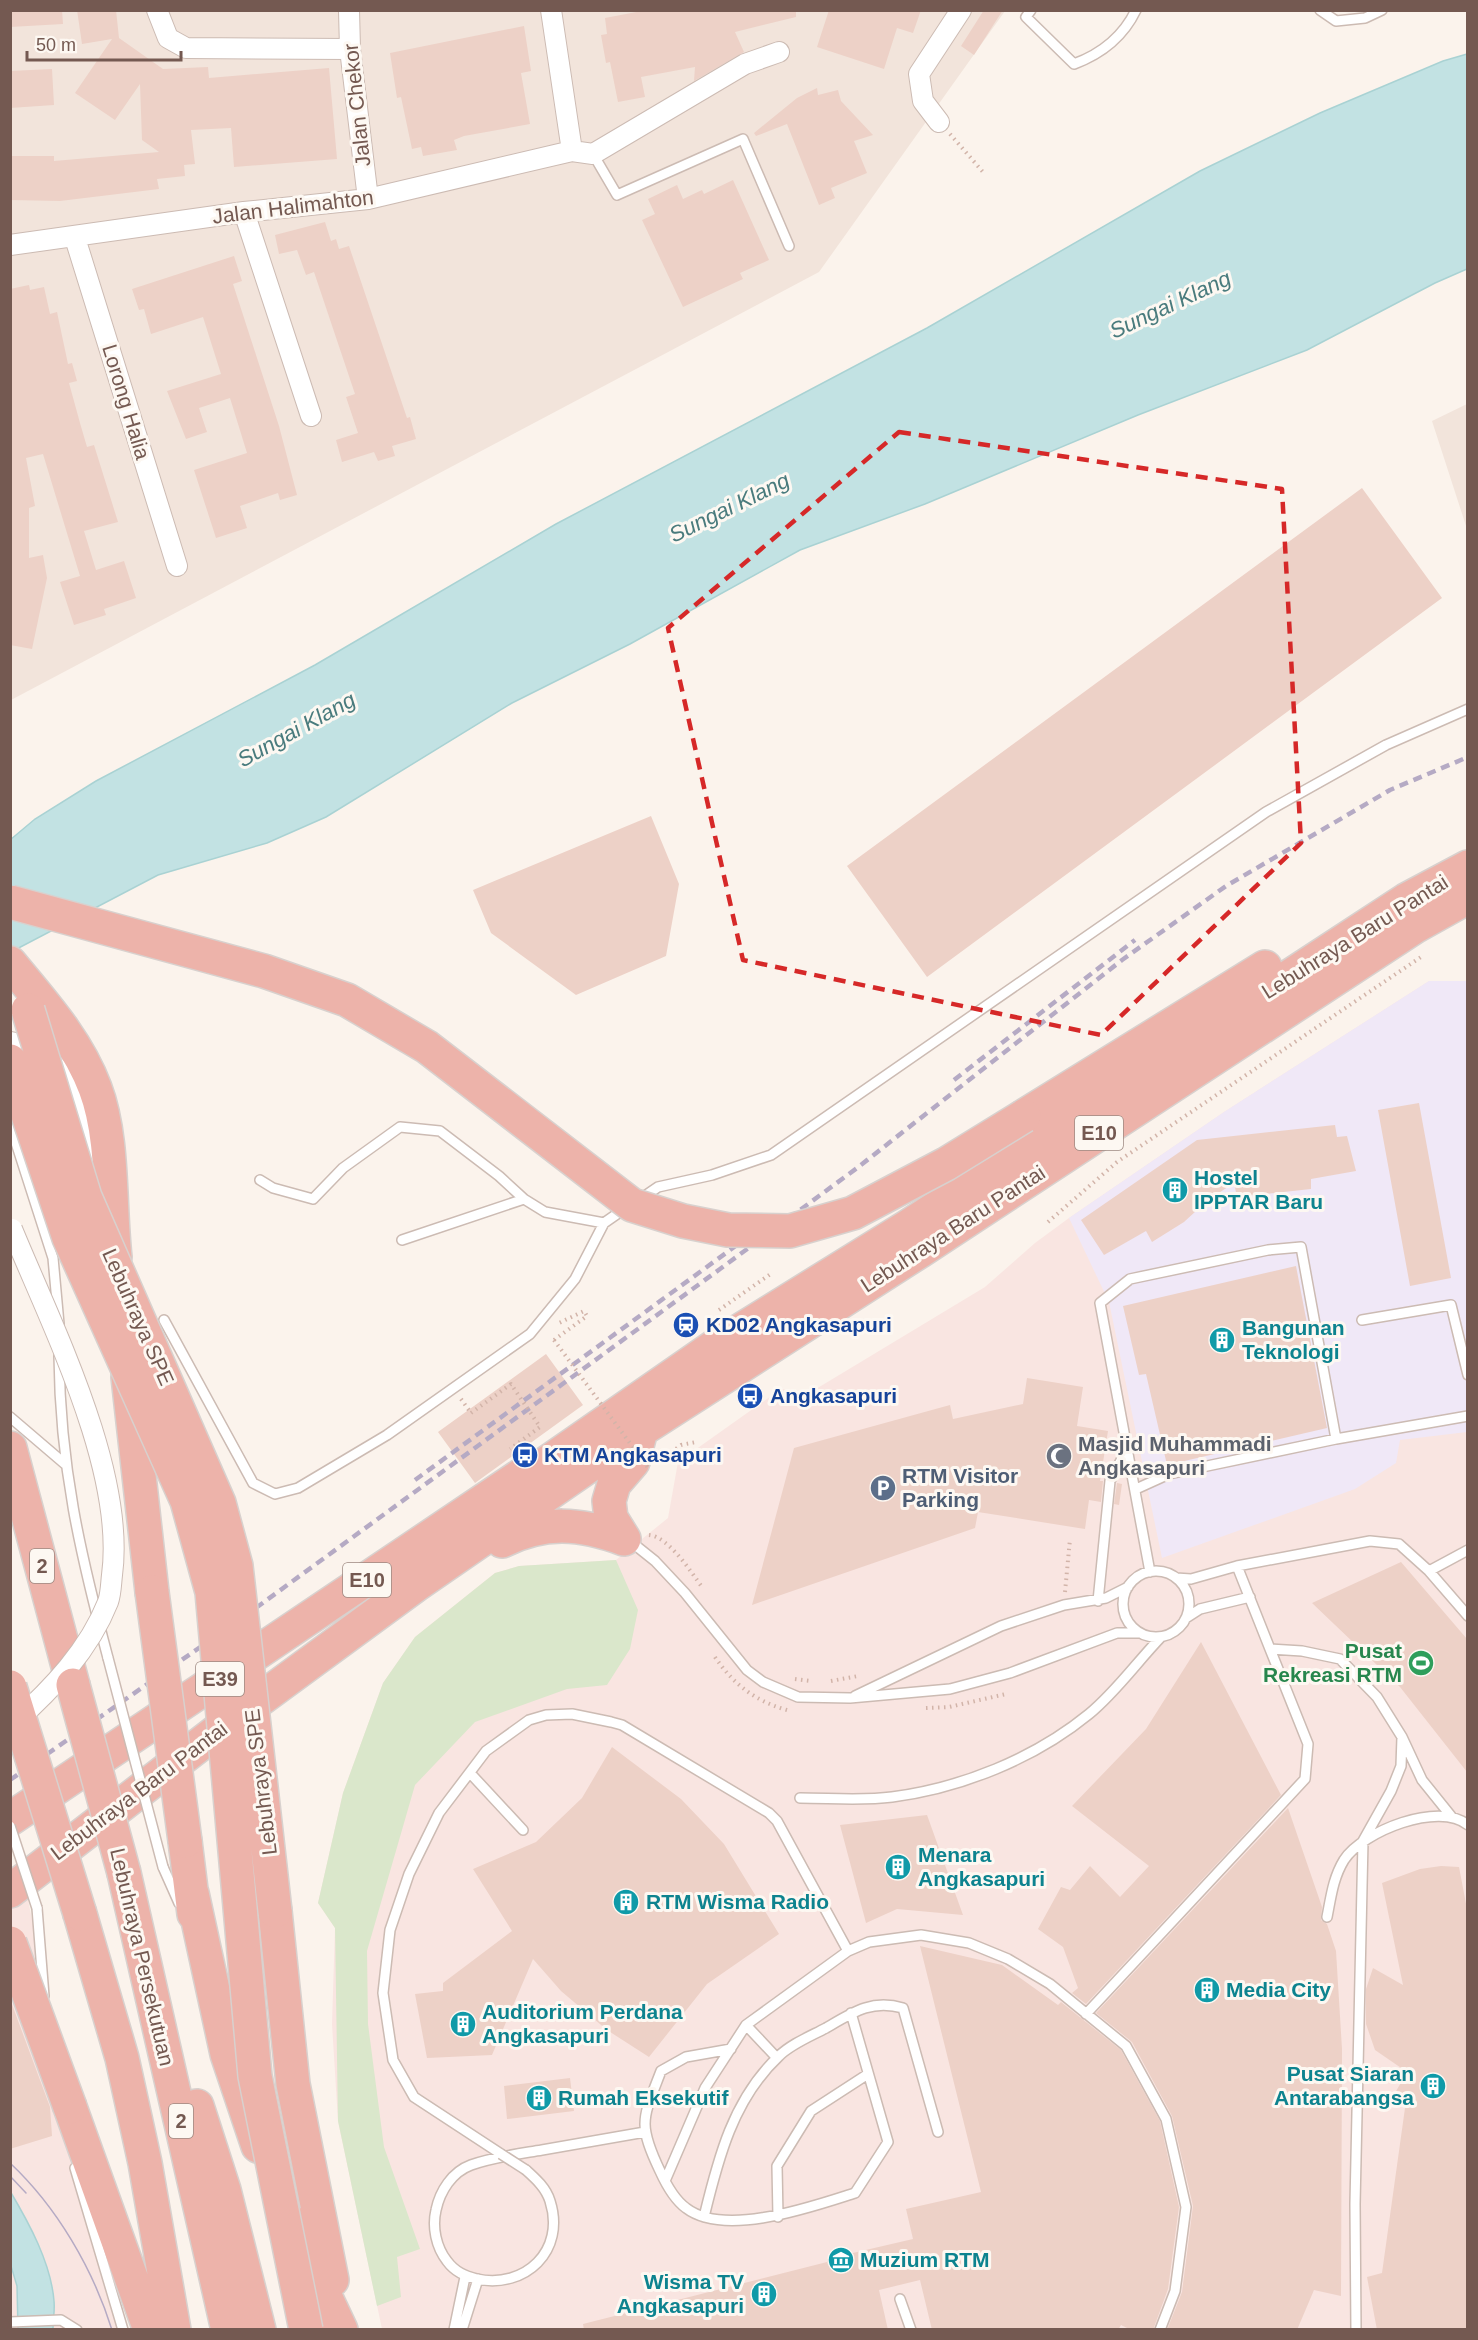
<svg xmlns="http://www.w3.org/2000/svg" width="1478" height="2340" font-family="Arial,sans-serif">
<rect width="100%" height="100%" fill="#fbf3ec"/>
<path fill="#f2e4db" d="M11,11H1005L819,272L11,700Z
M1467,404V529L1432,421Z"/>
<path fill="#f9e5e1" d="M1429,981H1467V2329H382L338,2121L332,2024L335,1928L318,1903L343,1793L383,1683L415,1637L495,1573L519,1566L616,1560L668,1518L678,1462L781,1389L811,1392L985,1287L1035,1243L1069,1218L1224,1112Z
M27,1895L70,2107L122,2329H11L10,1910Z"/>
<path fill="#f0e8f7" d="M1429,981H1467V1432L1400,1440L1396,1463L1355,1489L1162,1558L1109,1302L1069,1218L1224,1112Z"/>
<path fill="#dae7cb" d="M616,1560L638,1610L630,1649L607,1685L567,1689L475,1722L415,1785L367,1951L368,2024L384,2147L420,2249L397,2257L401,2297L377,2306L338,2121L335,1928L318,1903L343,1793L383,1683L415,1637L495,1573L519,1566Z"/>
<path fill="#c2e2e3" stroke="#a9d2d3" stroke-width="1.5" d="M1467,54V269L1435,283L1307,350L1138,415L925,504L800,550L630,644L512,703L326,817L267,843L158,875L11,952L10,840L35,819L96,781L315,665L556,524L927,328L1200,171L1320,113L1443,61Z
M10,2191C29,2223 51,2263 54,2301C55,2310 53,2320 53,2329H18L17,2286L11,2266Z"/>
<path fill="#edd1c7" d="M10,10H62L63,24L10,27Z
M77,10H116L119,38L163,69L208,67L209,78L329,68L337,159L234,167L231,128L191,130L195,164L184,165L185,176L157,179L159,189L60,201L10,200V156H54V161L159,152L142,140L140,84L115,120L75,93L112,39L82,44Z
M647,10H796V17L735,32L744,52L694,81L695,67L641,77L645,97L618,102L610,62L606,63L601,35L607,34L605,18Z
M829,10H921L913,33L897,28L884,69L817,47Z
M984,10H1003L974,55L961,46Z
M524,26L531,71L521,73L530,124L464,136L454,140L457,150L423,156L421,147L412,149L401,97L397,98L390,53Z
M52,69L54,105L10,108V71Z
M817,88L818,95L838,90L841,101L873,135L854,141L867,173L831,188L835,198L819,205L787,124L756,136L754,133L797,98Z
M733,180L769,260L740,273L743,279L683,307L642,220L655,214L648,199L677,185L683,199L702,190L704,194Z
M325,222L331,241L336,239L339,249L349,246L407,418L410,417L416,439L392,446L395,456L378,461L374,452L342,462L336,440L358,433L346,397L355,394L314,272L306,275L297,250L279,254L275,235Z
M234,256L242,281L233,284L279,426L297,495L280,500L278,493L240,506L247,528L216,538L194,470L247,453L230,398L199,408L207,432L186,439L167,391L221,374L203,317L151,334L144,309L139,310L132,289Z
M29,285L30,290L44,287L50,314L57,312L68,364L72,363L77,381L69,383L80,423L87,447L94,445L118,522L84,531L96,570L124,561L136,598L104,609L106,615L74,625L60,582L80,576L43,454L26,458L35,506L29,508V558L43,555L47,578L32,649L10,645V289Z
M1362,488L1442,598L927,977L847,866Z
M651,816L679,884L666,956L576,995L491,933L473,890Z
M1419,1103L1451,1278L1410,1286L1378,1110Z
M1335,1125L1337,1137L1347,1136L1356,1171L1311,1179V1189L1237,1197L1234,1183L1208,1200L1184,1222L1152,1242L1146,1231L1104,1255L1081,1220L1197,1140Z
M1296,1266L1327,1428L1167,1465L1146,1374L1139,1375L1123,1306Z
M546,1354L583,1405L475,1483L438,1432Z
M1027,1378L1083,1387L1077,1426L1108,1431L1100,1481H1103L1101,1502L1089,1500L1085,1529L978,1512L975,1528L752,1605L794,1448L950,1405L953,1419L1023,1404Z
M1117,1483L1122,1484L1119,1505L1114,1504Z
M1401,1562L1467,1639V1772L1400,1687L1312,1603Z
M1201,1642L1281,1795L1086,2004L1072,1993L1078,1988L1063,1947L1038,1929L1061,1887L1070,1890L1090,1866L1120,1897L1149,1866L1072,1806L1146,1729Z
M612,1747L681,1799L724,1844L779,1934L707,1984L649,2057L607,2030L561,1991L533,1959L492,2055L427,2058L415,1994L443,1991V1983L512,1931L473,1869L536,1842L582,1798Z
M1288,1808L1322,1907L1321,1920L1327,1924L1336,1951L1342,2049L1341,2296L1314,2290L1297,2330H1167L1182,2292L1193,2206L1172,2116L1132,2042L1096,2013Z
M927,1815L963,1915L897,1909L866,1923L840,1825Z
M1441,1866L1459,1867L1467,1909V2330H1377L1367,2277L1382,2273L1405,2108L1391,2100L1407,2072L1375,2050L1366,2024V1989L1373,1968L1403,1985L1382,1883L1420,1869Z
M920,1946L1002,1965L1058,2005L1061,2002L1121,2050L1160,2121L1179,2207L1168,2289L1153,2330H1131L1121,2325L1118,2330H932L920,2280L879,2290L888,2330H584L583,2324L827,2262V2259L913,2239L906,2209L981,2192Z
M10,1999L50,2107L52,2136L10,2149Z
M570,2078L574,2111L507,2119L504,2086Z"/>
<g fill="none" stroke-linecap="round" stroke-linejoin="round">
<defs>
<path id="lane" d="M1031,10L1026,17L1074,64C1101,54 1123,37 1136,10
M1320,10L1336,21L1365,18L1382,10
M593,154L617,195L743,139L789,246
M10,1124L53,1258L59,1324
M260,1180L273,1188L313,1199L343,1168L400,1127L440,1131L499,1176L524,1199L545,1212L604,1223
M639,1200L658,1187L712,1175L771,1155L1266,812L1386,745L1468,709
M402,1240L524,1199
M164,1320L253,1483L275,1494L298,1488L387,1435L530,1334L575,1279L604,1223L627,1207
M1362,1320L1451,1305L1468,1375
M59,1356C60,1466 80,1553 108,1658
M10,1417L65,1464
M1136,1489L1169,1474L1336,1439L1468,1416
M630,1541L655,1561L685,1593L747,1670L763,1682L798,1697L850,1698L950,1689L1010,1673L1117,1633H1140
M1237,1566L1270,1649L1302,1651L1340,1659L1377,1697L1402,1737L1422,1780L1451,1816
M1429,1571L1468,1550
M1123 1604a33 33 0 1 1 66 0a33 33 0 1 1-66 0Z
M1150,1572L1100,1303L1130,1279L1268,1250L1301,1247L1336,1439
M1176,1578L1191,1579L1237,1566L1370,1541L1399,1544L1429,1571L1468,1616
M1098,1601L1110,1481L1127,1449
M1186,1618L1200,1609L1250,1597
M855,1696L1001,1626L1064,1605L1106,1598L1128,1587
M470,1773L523,1830
M800,1798C830,1798 862,1801 892,1797C961,1788 1034,1759 1089,1714C1115,1693 1137,1662 1161,1637
M163,1867L179,1903
M37,1908L44,1996
M1327,1917C1331,1897 1333,1878 1344,1860C1363,1831 1439,1801 1468,1825
M1086,2014L1305,1779L1308,1744L1270,1649
M746,2025L777,2058
M731,2049L686,2057L661,2071C643,2118 637,2123 660,2171C665,2182 675,2200 686,2208C725,2238 814,2206 855,2193L888,2142L851,2013
M501,2154L414,2097L393,2060L383,1993L390,1930L409,1874L439,1813L486,1751L529,1720L546,1715L572,1714L611,1722L622,1725L769,1813L777,1821L848,1951
M75,2168L123,2330
M526,2170C536,2179 546,2188 550,2201C566,2251 525,2289 477,2279C465,2276 455,2272 447,2261C436,2247 432,2227 436,2210C440,2191 452,2172 471,2165C493,2157 518,2154 542,2150C576,2144 610,2138 645,2132
M665,2181L705,2088L746,2025L848,1951L869,1942L921,1935L969,1943L1008,1959L1050,1984L1126,2046L1166,2119L1186,2207L1175,2291L1160,2330
M704,2217C718,2159 733,2099 779,2056C791,2044 811,2036 826,2028C853,2012 872,1999 903,2008L938,2132
M778,2217L777,2166L811,2111L868,2074
M900,2299L911,2330
M10,2322L61,2320L77,2330
M454,2330L465,2277
M462,2330L478,2279
M1356,2330L1355,2204L1363,1841L1391,1791L1401,1766L1402,1737"/>
<path id="street" d="M157,10L168,38L186,48L350,49
M349,10L350,49L368,199
M551,10L572,151
M939,122L923,101L919,74L961,10
M244,212L311,416
M75,238L177,566
M10,245L244,212L368,199L572,151L593,154L745,64L779,52
M10,1042C68,1050 84,1117 97,1164"/>
<path id="highway" d="M10,963C43,1003 77,1040 95,1088C114,1138 109,1204 115,1257
M1024,1116L1265,967
M128,1377L152,1592
M10,1448L73,1685
M624,1539L611,1518L609,1501L614,1484L633,1462L641,1430
M502,1541C545,1520 580,1523 624,1539
M10,1819L529,1470L545,1464L715,1346L907,1227L1406,900L1468,867
M185,1841L194,1914
M124,1873L228,2330
M10,1891L225,1725L416,1585L641,1430L920,1251L1416,926L1468,897
M192,1893L227,2054L258,2146
M275,1911L293,2084L332,2280
M80,1914L122,2058L145,2163L174,2330
M197,2106L224,2190L259,2330
M70,2107L150,2330
M290,2221L341,2330"/>
</defs>
<use href="#lane" stroke="#ccbbb3" stroke-width="12"/>
<use href="#street" stroke="#ccbbb3" stroke-width="22"/>
<use href="#highway" stroke="#d8d1ce" stroke-width="36"/>
<path stroke="#d2b4a9" stroke-width="4" stroke-dasharray="1.5 4.5" stroke-linecap="butt" d="M950,134L983,172
M1048,1222L1117,1162L1421,957
M719,1310L772,1273
M554,1340L587,1316L584,1311L559,1323
M461,1399L471,1413
M662,1460L681,1445L696,1442
M649,1535C669,1537 691,1572 702,1587
M1065,1592L1070,1539
M715,1657C733,1684 755,1701 787,1710
M795,1679L811,1681
M831,1681L858,1676
M926,1708L949,1707L1006,1694"/>
<use href="#lane" stroke="#fff" stroke-width="9"/>
<use href="#street" stroke="#fff" stroke-width="20"/>
<use href="#highway" stroke="#edb3aa" stroke-width="33"/>
<path stroke="#b5aac4" stroke-width="1.5" d="M10,2163C57,2207 93,2269 112,2330
M10,2176L26,2193"/>
<path stroke="#b5aac4" stroke-width="4.5" stroke-dasharray="9 6" stroke-linecap="butt" d="M954,1080L1135,940
M415,1480L778,1215
M10,1780L249,1613L720,1269L857,1168L1122,960L1226,886L1390,790L1468,757"/>
<defs>
<path id="lane-bridge" d="M108,1658L163,1867
M10,1826L37,1908
M501,2154L526,2170"/>
<path id="street-bridge" d="M12,1229C51,1324 126,1471 112,1575C111,1583 111,1594 108,1602C89,1650 52,1689 14,1723"/>
<path id="highway-bridge" d="M10,902L264,971L347,1000L427,1047L632,1205L683,1221L728,1230L790,1231L853,1213L946,1164L1024,1116
M28,1010L85,1197L219,1503L236,1566L275,1911
M10,1061L69,1238L187,1501L212,1592L255,2076L306,2330
M152,1592L185,1841
M73,1685L124,1873
M10,1687L80,1914
M10,1943L70,2107"/>
</defs>
<use href="#lane-bridge" stroke="#ccbbb3" stroke-width="12" stroke-linecap="butt"/>
<use href="#street-bridge" stroke="#ccbbb3" stroke-width="22" stroke-linecap="butt"/>
<use href="#highway-bridge" stroke="#d8d1ce" stroke-width="36" stroke-linecap="butt"/>
<path stroke="#d2b4a9" stroke-width="4" stroke-dasharray="1.5 4.5" stroke-linecap="butt" d="M554,1340L649,1469
M471,1413L511,1384L540,1427L510,1449"/>
<use href="#lane-bridge" stroke="#fff" stroke-width="9"/>
<use href="#street-bridge" stroke="#fff" stroke-width="20"/>
<use href="#highway-bridge" stroke="#edb3aa" stroke-width="33"/>
</g>
<path fill="none" stroke="#d62828" stroke-width="4.5" stroke-dasharray="12 8" stroke-linejoin="round" d="M899,432L1282,489L1301,843L1101,1035L743,960L668,628Z"/>
<defs>
<symbol id="building-disc" viewBox="-11 -11 22 22"><circle r="9.5" fill="#0f9aa8" stroke="#fdf8f2"/><path d="M-4-6H4V6H1V3H-1V6H-4ZM-2.5-4.3h1.7v1.8h-1.7ZM.8-4.3h1.7v1.8H.8ZM-2.5-1h1.7V.8h-1.7ZM.8-1h1.7V.8H.8Z" fill="#fff"/></symbol>
<symbol id="station-disc" viewBox="-11 -11 22 22"><circle r="9.5" fill="#1a4fb4" stroke="#fdf8f2"/><path d="M-3-6H3Q5-6 5-4V2Q5 4 3 4L4.5 6H3L1.5 4h-3L-3 6H-4.5L-3 4Q-5 4-5 2V-4Q-5-6-3-6ZM-3.5-4v3h7v-3ZM-3.5 1v1.5H-2V1ZM2 1v1.5H3.5V1Z" fill="#fff"/></symbol>
<symbol id="bus-disc" viewBox="-11 -11 22 22"><circle r="9.5" fill="#1a4fb4" stroke="#fdf8f2"/><path d="M-5-6H5V4H4V6H2V4H-2V6H-4V4H-5ZM-3.5-4V0h7V-4ZM-3.5 1.2v1.5H-2V1.2ZM2 1.2v1.5H3.5V1.2Z" fill="#fff"/></symbol>
<symbol id="mosque-disc" viewBox="-11 -11 22 22"><circle r="9.5" fill="#6b7280" stroke="#fdf8f2"/><path d="M3.5-4.9A6 6 0 1 0 3.5 4.9A5 5 0 1 1 3.5-4.9Z" fill="#fff"/></symbol>
<symbol id="parking-disc" viewBox="-11 -11 22 22"><circle r="9.5" fill="#5c6f8a" stroke="#fdf8f2"/><path d="M-3.5-5.5H1a3.5 3.5 0 0 1 0 7H-1V5.5H-3.5ZM-1-3.4V-.6H.8a1.4 1.4 0 0 0 0-2.8Z" fill="#fff"/></symbol>
<symbol id="stadium-disc" viewBox="-11 -11 22 22"><circle r="9.5" fill="#2e9e5b" stroke="#fdf8f2"/><path d="M0-5a6.5 5 0 1 0 0 10a6.5 5 0 1 0 0-10ZM-3.5-1.8h7v3.6h-7Z" fill="#fff"/></symbol>
<symbol id="museum-disc" viewBox="-11 -11 22 22"><circle r="9.5" fill="#0f9aa8" stroke="#fdf8f2"/><path d="M0-6L6-3V-2H-6V-3ZM-5-1h2V3h-2ZM-1-1h2V3h-2ZM3-1h2V3H3ZM-6 4H6V6H-6Z" fill="#fff"/></symbol>
</defs>
<g fill-rule="evenodd">
<use href="#building-disc" x="1160" y="1175" width="30" height="30"/>
<use href="#station-disc" x="671" y="1310" width="30" height="30"/>
<use href="#building-disc" x="1207" y="1325" width="30" height="30"/>
<use href="#bus-disc" x="735" y="1381" width="30" height="30"/>
<use href="#bus-disc" x="510" y="1440" width="30" height="30"/>
<use href="#mosque-disc" x="1044" y="1441" width="30" height="30"/>
<use href="#parking-disc" x="868" y="1473" width="30" height="30"/>
<use href="#stadium-disc" x="1406" y="1648" width="30" height="30"/>
<use href="#building-disc" x="883" y="1852" width="30" height="30"/>
<use href="#building-disc" x="611" y="1887" width="30" height="30"/>
<use href="#building-disc" x="1192" y="1975" width="30" height="30"/>
<use href="#building-disc" x="448" y="2009" width="30" height="30"/>
<use href="#building-disc" x="1418" y="2071" width="30" height="30"/>
<use href="#building-disc" x="524" y="2083" width="30" height="30"/>
<use href="#museum-disc" x="826" y="2245" width="30" height="30"/>
<use href="#building-disc" x="749" y="2279" width="30" height="30"/>
</g>
<g text-anchor="middle" stroke-width="6" stroke-linejoin="round" paint-order="stroke">
<g fill="#fdf8f2" stroke="#9d8981" stroke-width="1.5">
<rect x="1075" y="1116" width="48" height="34" rx="4.5"/>
<rect x="30" y="1549" width="24" height="34" rx="4.5"/>
<rect x="343" y="1563" width="48" height="34" rx="4.5"/>
<rect x="196" y="1662" width="48" height="34" rx="4.5"/>
<rect x="169" y="2104" width="24" height="34" rx="4.5"/>
</g>
<g font-size="20" font-weight="bold" fill="#745951">
<text x="1099" y="1140">E10</text>
<text x="42" y="1573">2</text>
<text x="367" y="1587">E10</text>
<text x="220" y="1686">E39</text>
<text x="181" y="2128">2</text>
</g>
<g font-size="21" fill="#745951" stroke="#fdf8f2">
<text transform="translate(357 105) rotate(-96)" y="7">Jalan Chekor</text>
<text transform="translate(293 207) rotate(-7)" y="7">Jalan Halimahton</text>
<text transform="translate(126 402) rotate(73)" y="7">Lorong Halia</text>
<text transform="translate(1355 937) rotate(-32)" y="7">Lebuhraya Baru Pantai</text>
<text transform="translate(953 1229) rotate(-33)" y="7">Lebuhraya Baru Pantai</text>
<text transform="translate(138 1317) rotate(66)" y="7">Lebuhraya SPE</text>
<text transform="translate(261 1782) rotate(-97)" y="7">Lebuhraya SPE</text>
<text transform="translate(139 1791) rotate(-37)" y="7">Lebuhraya Baru Pantai</text>
<text transform="translate(142 1957) rotate(77)" y="7">Lebuhraya Persekutuan</text>
</g>
<g font-size="21" font-weight="bold" fill="#0d838f" stroke="#fdf8f2" text-anchor="start">
<text x="1194" y="1185">Hostel<tspan x="1194" dy="24">IPPTAR Baru</tspan></text>
<text x="1242" y="1335">Bangunan<tspan x="1242" dy="24">Teknologi</tspan></text>
<text x="918" y="1862">Menara<tspan x="918" dy="24">Angkasapuri</tspan></text>
<text x="646" y="1909">RTM Wisma Radio</text>
<text x="1226" y="1997">Media City</text>
<text x="482" y="2019">Auditorium Perdana<tspan x="482" dy="24">Angkasapuri</tspan></text>
<text x="1414" y="2081" text-anchor="end">Pusat Siaran<tspan x="1414" dy="24">Antarabangsa</tspan></text>
<text x="558" y="2105">Rumah Eksekutif</text>
<text x="860" y="2267">Muzium RTM</text>
<text x="744" y="2289" text-anchor="end">Wisma TV<tspan x="744" dy="24">Angkasapuri</tspan></text>
</g>
<g font-size="21" font-weight="bold" fill="#164399" stroke="#fdf8f2" text-anchor="start">
<text x="706" y="1332">KD02 Angkasapuri</text>
<text x="770" y="1403">Angkasapuri</text>
<text x="544" y="1462">KTM Angkasapuri</text>
</g>
<g font-size="21" font-weight="bold" fill="#5b616d" stroke="#fdf8f2" text-anchor="start">
<text x="1078" y="1451">Masjid Muhammadi<tspan x="1078" dy="24">Angkasapuri</tspan></text>
</g>
<g font-size="21" font-weight="bold" fill="#4e5e75" stroke="#fdf8f2" text-anchor="start">
<text x="902" y="1483">RTM Visitor<tspan x="902" dy="24">Parking</tspan></text>
</g>
<g font-size="21" font-weight="bold" fill="#27864d" stroke="#fdf8f2" text-anchor="end">
<text x="1402" y="1658">Pusat<tspan x="1402" dy="24">Rekreasi RTM</tspan></text>
</g>
<g font-size="22" font-style="italic" fill="#497b7d" stroke="#fdf8f2">
<text transform="translate(1170 304) rotate(-25)" y="8">Sungai Klang</text>
<text transform="translate(729 507) rotate(-26)" y="8">Sungai Klang</text>
<text transform="translate(296 729) rotate(-29)" y="8">Sungai Klang</text>
</g>
</g>
<rect width="1478" height="2340" fill="none" stroke="#745951" stroke-width="24"/>
<path d="M27 51v9h154v-9" fill="none" stroke="#745951" stroke-width="3"/>
<text x="36" y="51" font-size="18" fill="#745951" stroke="#fdf8f2" stroke-width="4.5" paint-order="stroke">50 m</text>
</svg>
